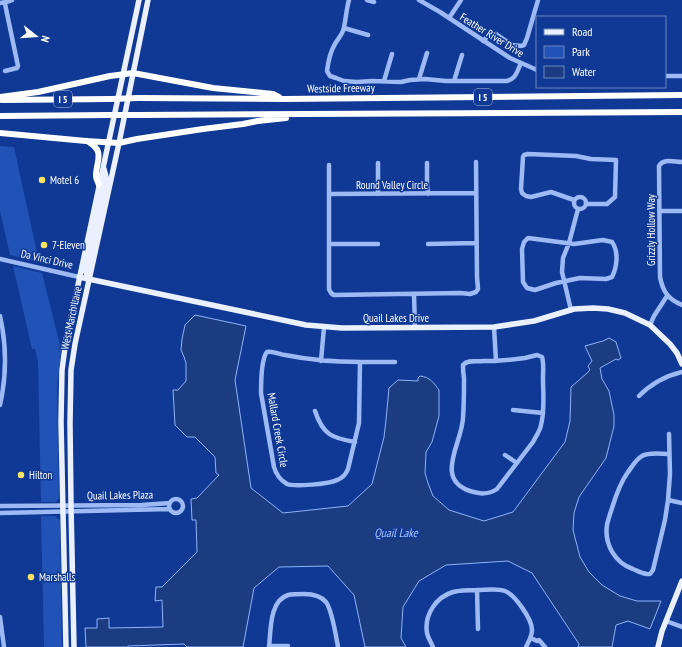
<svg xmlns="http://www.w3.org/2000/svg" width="682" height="647" font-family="'PT Sans Narrow',sans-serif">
<rect width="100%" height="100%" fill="#0f3995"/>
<path fill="#2152b5" d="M0,146L14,147L39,262L10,255L0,211Z
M13,266L42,273L61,349L57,390L59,498L56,502H41L38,361L35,349H32Z
M41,516H55L60,520L62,647H44Z"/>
<path fill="#1c3c82" stroke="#8fb3f8" d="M195,315L246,326L235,380L251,488L283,513L348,506L372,484L384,437L386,420L389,388L398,380L418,381V378L420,376C430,377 434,383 439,390V416L432,442L426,452L425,473L428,483L433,496L449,510L484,521L513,512L565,442L570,421L571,387L586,374L590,370L588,366L592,361L585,346L603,341L609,338L616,342L621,358L618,360L616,359L600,368L602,379L609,391L614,415V426L606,458L579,497L574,513L573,530L580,557L589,572L602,585L620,596L637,601H661L650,629L628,621L616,625L612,647H578L579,644L532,573L508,561L446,565L419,581L403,607L401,638L406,647H365L354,595L328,566L279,567L254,588L243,647H187L184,644L128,646V647H86L85,628H97V619L109,618V628L163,627L162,600L155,601L156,587H162L197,552L196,520H192L191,499L197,498L219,475L216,473L215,457L195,437H187L175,425L173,390H178L186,381V363L184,357L181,350L182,339L185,325Z"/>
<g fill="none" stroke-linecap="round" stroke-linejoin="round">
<path stroke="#9dbaf4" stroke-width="4.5" d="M349,0C346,10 346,21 343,31C341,36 337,40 335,44C330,52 328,63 327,71L330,76L336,78L344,81L357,82L372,81L401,82L410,80L425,79L446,81H506C516,80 517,71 521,63
M367,0L374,2
M419,0L440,12L510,58L537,70
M0,3L6,2
M449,18L461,0
M344,28L368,35
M483,41L491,33L496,34L512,45L521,46L524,45L527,38L538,0
M5,71L17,68L18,66L5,4L6,2L12,0
M665,76H682
M419,79L427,53
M384,81L392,54
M454,81L462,55
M682,162C674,162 663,158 659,166L660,277C663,292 668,299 682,305
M378,163V194
M427,163V184L428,194
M329,165V289C330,292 331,294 334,295L461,293L470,294L476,292L478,289L477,277L476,162
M329,194L476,193
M574 203a6 6 0 1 1 12 0a6 6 0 1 1-12 0Z
M574,200L551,192L531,197L526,196L522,193L521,189L523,157L524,155L528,154L576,156L591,159L616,160L615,197L607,204H586
M660,211H682
M528,238L574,244L603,240L612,242C619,252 617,267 612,277L606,279L580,278L556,283L535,290L527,288L523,282L522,249L524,242Z
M329,244H378
M428,244L476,243
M0,259L79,277
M414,294L415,328
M571,310L562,272L563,258L569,243L578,209
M0,316C7,347 7,374 0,405
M650,325L654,316L667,296
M494,327L496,361
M267,352C273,351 279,354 285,355C310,360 335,362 360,362L359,423L348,469C346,474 343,478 337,480C330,484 294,487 287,484C280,480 276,474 274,467L261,393C261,383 261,359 267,352Z
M537,355L542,357C544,363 543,371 543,378C543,393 545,410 541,425C540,431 536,436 533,442L497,489C488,495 480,494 470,491C434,479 462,443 463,418C464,405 464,391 464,378C463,373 463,369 463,365C468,359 476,362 483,361C497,361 511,360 525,358C529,357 533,356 537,355Z
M321,361L324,327
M360,362H395
M639,396C651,384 665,376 682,372
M513,410L543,413
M315,411C323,435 332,438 355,442
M669,434L670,474L668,500L665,520L653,570L650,574C644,575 638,571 633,569C615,563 604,544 607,525C608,520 610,514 612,508C616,495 620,483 628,472C632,467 636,459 642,456C649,452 661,454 669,454
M505,455L517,463
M169 506a7 7 0 1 1 14 0a7 7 0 1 1-14 0Z
M668,500L682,503
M0,506L142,505L170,503
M0,513L170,509
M477,590L478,629
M0,617L4,647
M666,621L682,627
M531,638L537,641L539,640L545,647
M269,646H288
M269,647C271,631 269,601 288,595C293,594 299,594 304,594C312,594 320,595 326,602C332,610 336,636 338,647
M433,647C431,642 428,638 427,633C424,615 436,597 453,592C461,590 469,590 477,590C486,590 497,588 505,591C515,595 532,619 532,630C532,636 529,641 526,647"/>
<path stroke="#ebf0ff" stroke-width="5.5" d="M79,277L306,325L342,328L494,327L534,321L574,309L593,308L608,309L625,313L650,325L670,344L677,353L682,364
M90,279L87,275L86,272L106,177L104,169
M66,647L61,422L62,370L66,340L78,285L139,0
M74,647L71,505L70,423L71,370L75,344L119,143L148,0
M658,647L662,631L682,581"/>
<path stroke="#fff" stroke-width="6" d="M0,97L38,92L110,76L133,73L213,88L273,94L279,97
M138,98L284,99L682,95
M2,100L112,99
M138,115L682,112
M0,116L110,115
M0,133L86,141L119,143L137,139L203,129L243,124L258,121L286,118
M87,141C106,151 96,161 96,176C96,179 98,182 99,185"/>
<path stroke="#fff" stroke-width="6" d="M112,99L138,98
M110,115H138"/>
</g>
<g fill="#ffe461" stroke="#0f3995" stroke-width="1.5">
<circle cx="42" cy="180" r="4"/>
<circle cx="44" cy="245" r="4"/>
<circle cx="21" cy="475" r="4"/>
<circle cx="31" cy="577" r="4"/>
</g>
<g text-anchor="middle" stroke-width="3" stroke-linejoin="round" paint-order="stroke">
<g fill="#0f3995" stroke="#b7c4df" stroke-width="1">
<rect x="474" y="89" width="18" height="16" rx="3"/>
<rect x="54" y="91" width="18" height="16" rx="3"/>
</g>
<g font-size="10" font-weight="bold" fill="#fff">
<text x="483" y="101">I 5</text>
<text x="63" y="103">I 5</text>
</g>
<g font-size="11" fill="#fff" stroke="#0f3995">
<text transform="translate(492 35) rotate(32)" y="4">Feather River Drive</text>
<text transform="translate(341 88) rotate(-1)" y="4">Westside Freeway</text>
<text x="392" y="189">Round Valley Circle</text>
<text transform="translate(651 230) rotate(-90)" y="4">Grizzly Hollow Way</text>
<text transform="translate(47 259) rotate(13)" y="4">Da Vinci Drive</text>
<text transform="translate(71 318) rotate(-78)" y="4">West March Lane</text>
<text x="396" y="322">Quail Lakes Drive</text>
<text transform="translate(278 430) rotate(80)" y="4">Mallard Creek Circle</text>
<text transform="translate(120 495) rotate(-1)" y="4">Quail Lakes Plaza</text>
</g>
<g font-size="11" fill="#fff" stroke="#0f3995" text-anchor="start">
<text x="50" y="184">Motel 6</text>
<text x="52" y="249">7-Eleven</text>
<text x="29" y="479">Hilton</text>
<text x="39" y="581">Marshalls</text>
</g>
<g font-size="12" font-style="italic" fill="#aac5fb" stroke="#0f3995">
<text x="396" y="537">Quail Lake</text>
</g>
</g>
<rect x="536" y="16" width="130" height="72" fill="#0f3995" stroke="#6f88bf"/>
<rect x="544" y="29" width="20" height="6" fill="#ebf0ff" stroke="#6f88bf"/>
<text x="572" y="36" font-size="12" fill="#ffffff">Road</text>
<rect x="544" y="46" width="20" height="12" fill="#2152b5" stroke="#6f88bf"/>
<text x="572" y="56" font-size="12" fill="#ffffff">Park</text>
<rect x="544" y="66" width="20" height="12" fill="#1c3c82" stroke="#6f88bf"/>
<text x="572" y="76" font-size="12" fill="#ffffff">Water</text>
<g transform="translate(36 36) rotate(107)" stroke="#0f3995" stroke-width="3" paint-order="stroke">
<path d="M0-3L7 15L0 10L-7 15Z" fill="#ffffff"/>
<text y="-6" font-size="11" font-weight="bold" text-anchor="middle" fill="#ffffff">N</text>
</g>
</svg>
